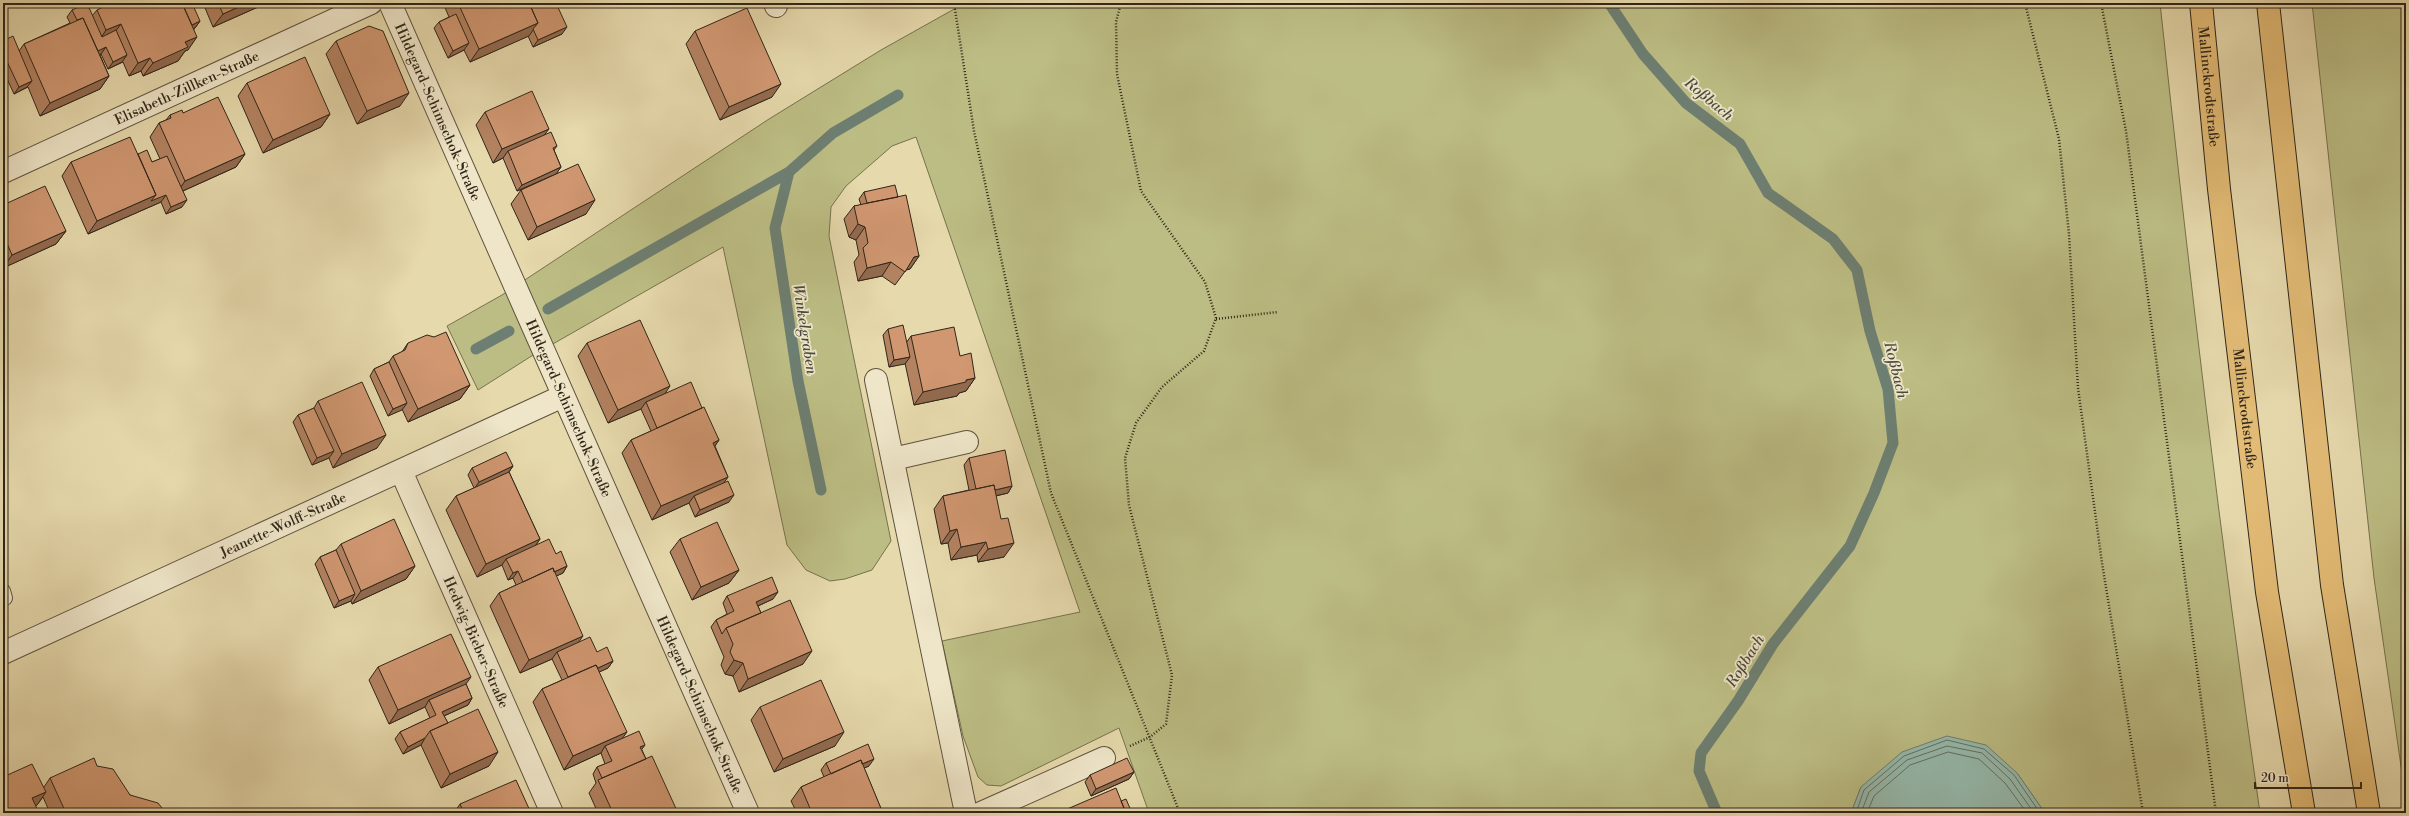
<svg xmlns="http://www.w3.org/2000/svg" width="2409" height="816" font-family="'Libre Bodoni',serif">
<rect width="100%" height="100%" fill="#e6d9ac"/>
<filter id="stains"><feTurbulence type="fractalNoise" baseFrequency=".005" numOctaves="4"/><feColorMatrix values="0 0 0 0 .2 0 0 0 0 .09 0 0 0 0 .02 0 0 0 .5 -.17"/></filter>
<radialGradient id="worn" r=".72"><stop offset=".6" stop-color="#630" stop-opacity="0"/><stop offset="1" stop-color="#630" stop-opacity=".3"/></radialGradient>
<path fill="#bcbd84" stroke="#76724e" d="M955,3H2160C2189,274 2221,544 2260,813H2045L2017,773L1861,787L1851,813H1149L1119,728L1001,786L987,785L978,777L963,736L942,641L1080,612L916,137L892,146L846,186L831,207L829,236L891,541L872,570L845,579L830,581L806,570L787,545L723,247L530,357L478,390L447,326L502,295L769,119L881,50L956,8Z
M2312,3H2406V801L2374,578Z"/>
<path fill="#96baad" stroke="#6d7f72" d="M1947,736L1986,745L2017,773L2045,813H1851L1861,787L1902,752Z"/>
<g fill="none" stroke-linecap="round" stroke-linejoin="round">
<path stroke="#637063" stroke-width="1" d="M1856,813L1864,790L1904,756L1947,740L1984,749L2014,775L2040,813
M1861,813L1869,792L1907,760L1947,746L1982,753L2010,779L2034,813
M1867,813L1874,796L1910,765L1948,752L1979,759L2005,783L2027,813"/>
<path stroke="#6d7f72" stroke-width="11" d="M1609,3L1643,54L1686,103L1740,144L1768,193L1833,239L1857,270L1870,331L1888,389L1893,443L1874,493L1850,546L1773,644L1738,701L1701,753L1699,771L1717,813
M789,172L775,228L798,381L821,490
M548,309L789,172L833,133L898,95
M476,349L509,331"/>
<defs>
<path id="lane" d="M3,591L5,598"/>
<g id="street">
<path id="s1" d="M390,3L748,813"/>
<path d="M775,3L776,6"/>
<path id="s2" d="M3,172L371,3"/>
<path d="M876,380L966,813"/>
<path d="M893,459L967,442"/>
<path id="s3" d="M401,471L552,813"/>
<path id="s4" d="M3,653L563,396"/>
<path d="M981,813L1104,758"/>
</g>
<g id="highway">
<path id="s5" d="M2201,3L2219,189L2267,592L2304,813"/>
<path d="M2268,3L2332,585L2369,813"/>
</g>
</defs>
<use href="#lane" stroke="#5e533e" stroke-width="16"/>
<use href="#street" stroke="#5e533e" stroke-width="24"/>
<use href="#highway" stroke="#302619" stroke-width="24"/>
<path stroke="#302619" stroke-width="2.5" stroke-dasharray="1 2" stroke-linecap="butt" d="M954,3L974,131L1051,493L1180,813
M1121,3L1116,22L1117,74L1141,191L1205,282L1216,318L1204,351L1162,387L1136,423L1125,458L1129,505L1172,675L1166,724L1150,737L1130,746
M2025,3L2059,139L2069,234L2078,388L2102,563L2143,813
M2101,3L2126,131L2216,813
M1216,319L1278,312"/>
<use href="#lane" stroke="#efe6c9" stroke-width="14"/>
<use href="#street" stroke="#efe6c9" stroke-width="22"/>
<use href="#highway" stroke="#e3bc76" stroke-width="22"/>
</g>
<path fill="#b38261" stroke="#302619" d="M203,3H267L213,27Z
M443,3H566L558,7L562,34L533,47L528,36L470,62L464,50L448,58L434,28L439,22L449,17Z
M72,10L92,16L97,10L200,21L195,28L194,29L188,50L185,51L178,61L143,76L141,71L129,76L123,62L108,69L101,54L100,55L109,76L100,89L40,116L28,87L14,94L3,70V41L19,51L24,44L70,23L67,17Z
M695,31L772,97L720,120L686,44Z
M336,41L400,106L357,124L326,54Z
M247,83L330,114L321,127L263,153L238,96Z
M485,112L544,135L557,146L554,150L561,167L556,174L517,191L503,158L493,163L476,125Z
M183,113L245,154L236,167L183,191L182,207L166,214L161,202L88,234L62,176L71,162L138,154L152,162L160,159L150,137L159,123L166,120L170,115Z
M521,190L586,214L528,240L511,204Z
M864,192L898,197L919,256L910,269L906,270L895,285L882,276L858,281L854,262L859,255L856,240L849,237L844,219L854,206L861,205L859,199Z
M3,205L66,231L56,244L3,268Z
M888,329L906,343L911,336L960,356L975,378L966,391L959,393L957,396L914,405L905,363L889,367L883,335Z
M408,343L470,385L460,399L408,422L402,409L388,416L370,376L374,369L389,362L393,356L402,352Z
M587,343L666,393L702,408L719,440L715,446L728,477L724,482L729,502L695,517L689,503L652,520L622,453L631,440L651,431L641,409L608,423L578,356Z
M318,401L377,448L333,468L329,458L312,465L293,422L298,415L314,408Z
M969,458L1012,486L1008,493L996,496L1004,557L978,562L977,555L951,560L948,543L941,544L934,509L943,496L969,490L964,465Z
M513,466L509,472L540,539L536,545L556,554L567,566L563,573L556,576L578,642L597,652L613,661L608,668L599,672L622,738L642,750L646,759L678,813H598L589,793L596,783L593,774L597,767L605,764L601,753L564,770L533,702L542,689L562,680L552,659L520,673L490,606L499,593L516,585L513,578L508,580L502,565L477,577L446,510L456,496L474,488L468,475L472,468Z
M680,539L739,570L729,583L692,600L670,552Z
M341,544L415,566L406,579L352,604L351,601L334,608L315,564L320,557L336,550Z
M727,596L773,599L758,606L761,613L803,664L739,692L733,676L725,674L721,665L724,657L711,627L716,620L727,614L723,603Z
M378,667L466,684L472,698L468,705L444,716L448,723L489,766L441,788L421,745L403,754L395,739L400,732L430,718L425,707L389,724L369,680Z
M760,707L835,746L774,772L751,720Z
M826,763L869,766L864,768L882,811L881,813H797L791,801L801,787L824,777L821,770Z
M97,766L130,795L166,813H50L43,797L37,805L36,806L3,813L44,787L50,778Z
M1134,772L1129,779L1091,796L1085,782L1090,775Z
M460,804L531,813H454Z"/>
<path fill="#926a4f" stroke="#302619" d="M247,3H267L213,27L223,14Z
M561,3H566L558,7Z
M200,21L195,28L181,35L186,28Z
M538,23L529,36L470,62L479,49Z
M121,24L111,37L97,44L106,30Z
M567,27L562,34L533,47L538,40Z
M197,37L188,50L185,51L178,61L143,76L153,63L185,42Z
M469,43L464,50L448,58L453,51Z
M106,47L101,54L87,61L91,54Z
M127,55L122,62L108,69L113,62Z
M150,58L141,71L129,76L138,63Z
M109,76L100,89L40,116L50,103Z
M32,81L27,87L14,94L19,87Z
M781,84L772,97L720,120L729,107Z
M409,93L400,106L357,124L367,111Z
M330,114L321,127L263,153L273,140Z
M549,129L539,142L508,151L503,158L493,163L502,149Z
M245,154L236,167L176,194L185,181Z
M561,167L556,174L517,191L522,185Z
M156,195H166L161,202L88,234L97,221Z
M187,200L182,207L166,214L171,207Z
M595,200L586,214L528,240L537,227Z
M858,224L865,227L856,240L849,237Z
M66,231L56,244L3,268L12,255Z
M919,256L910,269L905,270L914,257Z
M891,262L882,276L858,281L867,268Z
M910,357L905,364L889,367L894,360Z
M975,378L966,391L959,393L957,396L914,405L923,392L966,380Z
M470,385L460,399L408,422L418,409Z
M670,386L661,400L646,402L641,409L608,423L618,410Z
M407,403L402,410L388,416L393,409Z
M386,435L377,448L333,468L342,454Z
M719,440L709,454L713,443Z
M334,451L329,458L312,465L317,458Z
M513,466L508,473L474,489L479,482Z
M728,477L719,490L694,496L689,503L652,520L661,506Z
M1012,486L1008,493L972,501L977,494Z
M734,495L729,502L695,517L700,510Z
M957,529L948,543L941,544L950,531Z
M540,539L531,552L506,559L502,565L477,577L486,564Z
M986,542L977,555L951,560L961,547Z
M1014,543L1004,557L978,562L988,549Z
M415,566L406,579L352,604L361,591Z
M567,566L563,573L520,593L524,586Z
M739,570L729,583L692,600L701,587Z
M518,571L513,578L508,580L513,573Z
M778,592L773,599L751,609L756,602Z
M355,594L351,601L334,608L339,601Z
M583,636L574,649L557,652L552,659L520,673L529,660Z
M812,651L803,664L739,692L748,679Z
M734,660L743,663L733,676L725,674Z
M613,661L608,668L565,688L570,681Z
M471,677L461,691L429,700L425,707L389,724L398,710Z
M472,698L468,705L437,719L442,712Z
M627,732L617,746H605L601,753L564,770L573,756Z
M844,732L835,746L774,772L783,759Z
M425,738L421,745L403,754L408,747Z
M645,745L640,752V747Z
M498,752L489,766L441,788L450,774Z
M874,759L869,766L828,784L832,777Z
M1134,772L1129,779L1091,796L1096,789Z
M46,792L37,805L23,812L32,798Z"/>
<path fill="#d09771" stroke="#302619" d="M87,3L102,37L116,30L127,55L113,62L106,47L98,51L83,18L77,20L72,10Z
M111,3H182L197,37L185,42L188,47L153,63L150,58L138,63L121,24L106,30L97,10Z
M182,3H192L200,21L192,25Z
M218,3H247L223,14Z
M458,3H529L538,23L479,49Z
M529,3H556L567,27L538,40L533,29L538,23Z
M747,8L781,84L729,107L695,31Z
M456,14L469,43L453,51L439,22Z
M83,18L109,76L50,103L24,44Z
M369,26L383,31L409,93L367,111L336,41Z
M13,36L32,81L19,87L3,53V41Z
M305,57L330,114L273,140L247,83Z
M3,80L5,84L3,85Z
M532,91L549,129L502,149L485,112Z
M218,97L245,154L185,181L159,123L171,118L170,115L182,110L183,113Z
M551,132L557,146L553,148L561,167L522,185L508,151Z
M130,137L156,195L97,221L71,162Z
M147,150L152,162L167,156L187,200L171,207L166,195L151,201L156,195L138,154Z
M578,164L595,200L537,227L521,190Z
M895,185L898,197L867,203L864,192Z
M45,186L66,231L12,255L3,234V205Z
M906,195L919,256L914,257L905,272L891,262L867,268L863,248L868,243L865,227L858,224L854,206Z
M640,320L670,386L618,410L587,343Z
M903,325L910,357L894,360L888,329Z
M954,327L960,356L971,353L975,378L966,380V382L923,392L911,336Z
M446,332L470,385L418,409L393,356L405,350L408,343L427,335L434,337Z
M389,362L407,403L393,409L374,369Z
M362,382L386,435L342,454L318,401Z
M691,382L702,408L657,428L646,402Z
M704,407L719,440L713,443L728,477L661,506L631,440Z
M314,408L334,451L317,458L298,415Z
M1005,450L1012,486L995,490L994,485L976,489L969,458Z
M506,452L513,466L479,482L472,468Z
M509,472L540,539L486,564L456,496Z
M728,481L734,495L700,510L694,496Z
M994,485L1001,519L1008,518L1014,543L988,549L986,542L961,547L957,529L950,531L943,496Z
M394,519L415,566L361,591L341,544Z
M717,522L739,570L701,587L680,539Z
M549,539L556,554L561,551L567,566L554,572L553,568L523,582L518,571L513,573L506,559Z
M336,550L355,594L339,601L320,557Z
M553,568L583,636L529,660L499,593Z
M772,577L778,592L756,602L761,613L726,628L722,634L716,620L734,611L727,596Z
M790,600L812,651L748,679L743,663L734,660L730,652L733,644L726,628Z
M451,634L471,677L398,710L378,667Z
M590,637L597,652L607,647L613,661L598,668L596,665L568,677L557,652Z
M596,665L627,732L573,756L542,689Z
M821,680L844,732L783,759L760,707Z
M466,684L472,698L442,712L448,723L430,731L425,738L408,747L400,732L436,715L429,700Z
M478,709L498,752L450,774L430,731Z
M639,731L645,745L640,747L646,759L602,778L597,767L612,761L605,746Z
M868,744L874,759L862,764L861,760L831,774L826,763Z
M652,756L678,813H613L598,780Z
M94,758L97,766L113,769L130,795L158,803L166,813H66L50,778Z
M1127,758L1134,772L1096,789L1090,775Z
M861,760L882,811L877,813H812L801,787Z
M32,764L46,792L32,798L39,813H3V777Z
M516,780L531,813H464L460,804Z
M1116,788L1126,813H1058Z
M1126,799L1132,813H1126L1121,801Z"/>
<g text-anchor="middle" stroke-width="3.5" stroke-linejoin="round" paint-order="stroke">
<g font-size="14" fill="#302619" stroke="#efe6c9">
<text dy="5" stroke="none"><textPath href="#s5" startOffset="84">Mallinckrodtstraße</textPath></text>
<text dy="5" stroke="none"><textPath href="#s2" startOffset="202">Elisabeth-Zillken-Straße</textPath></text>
<text dy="5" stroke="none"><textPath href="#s1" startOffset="119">Hildegard-Schimschok-Straße</textPath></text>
<text dy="5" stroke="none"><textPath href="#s1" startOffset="443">Hildegard-Schimschok-Straße</textPath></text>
<text dy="5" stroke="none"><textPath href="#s5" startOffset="408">Mallinckrodtstraße</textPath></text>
<text dy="5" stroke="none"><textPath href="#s4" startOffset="308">Jeanette-Wolff-Straße</textPath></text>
<text dy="5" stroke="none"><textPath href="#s3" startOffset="187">Hedwig-Bieber-Straße</textPath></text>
<text dy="5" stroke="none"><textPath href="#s1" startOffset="767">Hildegard-Schimschok-Straße</textPath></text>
</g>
<g font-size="15" font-style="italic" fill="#4a4b3e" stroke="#efe6c9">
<text transform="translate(1709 99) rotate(40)" y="5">Roßbach</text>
<text transform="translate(805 329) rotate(81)" y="5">Winkelgraben</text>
<text transform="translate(1896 370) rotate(76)" y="5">Roßbach</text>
<text transform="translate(1745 661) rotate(-58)" y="5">Roßbach</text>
</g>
</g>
<rect width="2409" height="816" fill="none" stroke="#e6d9ac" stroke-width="16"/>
<rect x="4" y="4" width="2401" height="808" fill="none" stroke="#302619" stroke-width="2"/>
<rect x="8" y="8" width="2393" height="800" fill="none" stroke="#302619"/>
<path d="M2255 782v6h106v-6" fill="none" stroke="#302619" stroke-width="2"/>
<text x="2261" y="782" font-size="12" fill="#302619" stroke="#efe6c9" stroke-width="3" paint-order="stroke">20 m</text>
<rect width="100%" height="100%" filter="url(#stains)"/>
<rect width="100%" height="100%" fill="url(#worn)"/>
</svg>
